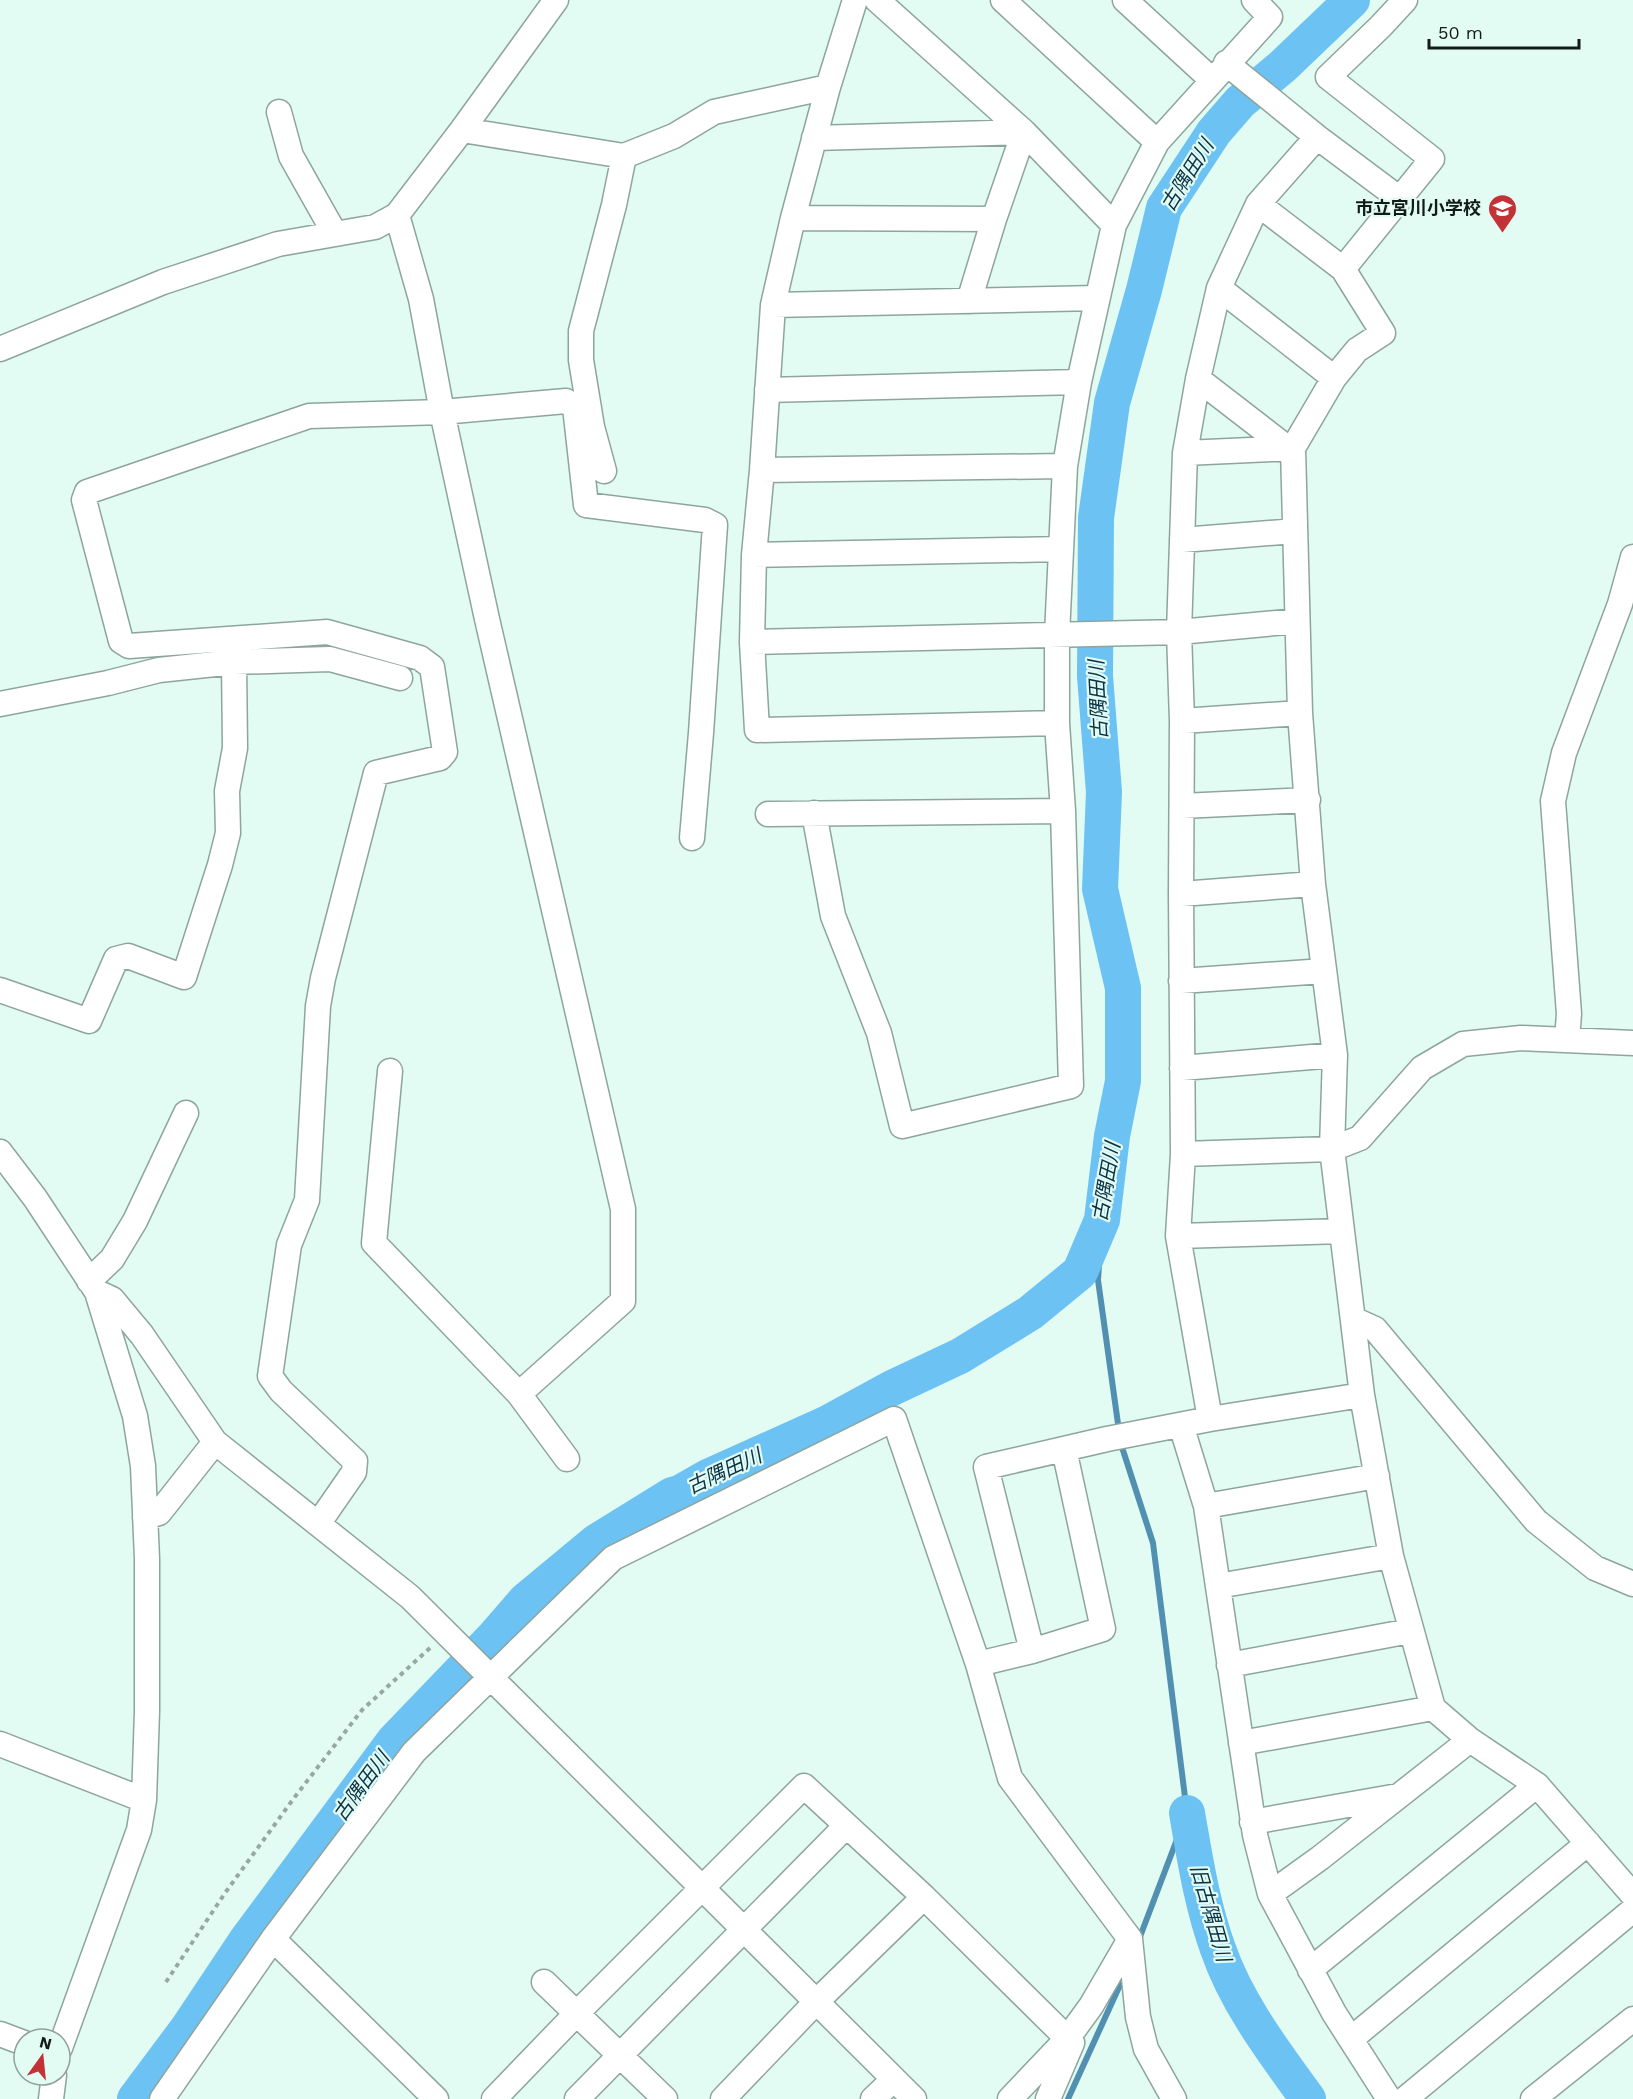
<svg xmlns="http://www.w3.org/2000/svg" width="1633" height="2099" font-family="'Work Sans','Noto Sans JP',sans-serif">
<rect width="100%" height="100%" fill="#e2fbf3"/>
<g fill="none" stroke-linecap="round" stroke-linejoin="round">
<path stroke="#5190b1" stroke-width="6" d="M1102,1220L1098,1280L1119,1431
M1120,1441L1153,1543L1187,1813L1138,1942
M1068,2099L1125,1974"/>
<path stroke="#6cc2f3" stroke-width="36" d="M1187,1813C1195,1859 1202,1905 1218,1949C1237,2004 1274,2052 1308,2099
M135,2099L188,2028L246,1941L394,1741L493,1638L526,1600L596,1542L672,1495L680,1493L708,1477L826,1424L892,1388L960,1356L1030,1313L1080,1272L1102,1220L1112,1136L1123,1081V988L1100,889L1104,792L1095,676L1096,518L1112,403L1144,290L1164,208L1214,132L1240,102L1283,66L1352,0"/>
<defs>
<path id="minor" d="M855,0L828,87L793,218L773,305L762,470L754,555L752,642L757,730L1057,723
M877,0L1024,132L1114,225
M1003,0L1157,142
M1125,0L1212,80
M1405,0L1381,26L1328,77L1432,159L1343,269L1383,333L1357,350L1334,378L1293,448L1300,713L1313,884L1335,1055L1332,1149L1362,1395L1391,1556L1433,1708L1470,1740L1537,1785L1633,1895
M1226,63L1317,137L1400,199
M279,112L291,156L335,234
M462,130L624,156L674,136L714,112L828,87
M1317,137L1258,204L1343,269
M814,138L1024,132L994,219L969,301
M397,215L421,299L442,412L487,619L623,1209V1301L519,1394
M793,218L994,219
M1219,288L1334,378
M773,305L1097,298
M0,349L163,282L278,244L375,227L397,215L462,130L556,0
M1198,379L1286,447
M767,390L1079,382
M1185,453L1293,448
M762,470L1065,466
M604,471L592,427L581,360V331L614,205L624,156
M1182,540L1295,531
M754,555L1061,549
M752,642L1179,632L1297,621
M0,704L108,683L159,670L234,662L330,659L400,678
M1182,721L1300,713
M1182,806L1308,800
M814,813L833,916L879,1033L902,1126L1071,1086L1063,811L1057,723V635L1065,466L1079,382L1114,225L1157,142L1270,17L1254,0
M768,814L1063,811
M1181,894L1313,884
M1181,981L1324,971
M0,990L89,1021L116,959L128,956L184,977L220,865L228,833L227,791L235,748L234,662
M1567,1039L1569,1014L1553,801L1564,753L1620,604L1633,557
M1182,1068L1335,1055
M390,1071L374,1243L519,1394L567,1459
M0,1152L35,1198L97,1292L135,1416L143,1466L147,1559V1711L144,1800L139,1830L60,2048
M1183,1154L1332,1149L1360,1138L1422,1068L1463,1044L1521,1038L1633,1043
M1178,1236L1342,1231
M89,1281L112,1259L135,1221L186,1113
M97,1292L112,1299L142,1335L215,1442
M1353,1319L1375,1329L1536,1521L1595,1568L1633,1584
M1210,1419L1178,1236L1183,1154L1181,894L1182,721L1179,632L1185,453L1198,379L1219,288L1258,204
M1181,1425L1206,1506L1255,1835L1270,1894L1334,2013L1389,2099
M1206,1506L1377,1476
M145,1517L159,1513L215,1442L410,1597L914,2099
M318,1524L354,1472L355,1461L281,1391L270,1376L289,1245L307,1200L318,1006L323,978L376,773L440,758L445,752L432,667L420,658L327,632L129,646L121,641L84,500L87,492L309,416L442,412L566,401L575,407L586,505L705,520L715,525L701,733L692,838
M1218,1586L1391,1556
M1032,1651L986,1467L1107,1439L1210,1419L1362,1395
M978,1664L1032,1651L1103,1629L1064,1449
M1229,1665L1410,1631
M1241,1743L1433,1708
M0,1744L144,1800
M1252,1822L1398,1796
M1270,1894L1320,1858L1470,1740
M273,1939L436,2099
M1310,1970L1537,1785
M544,1982L665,2099
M0,2034L24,2043
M1351,2039L1588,1843
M51,2099L54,2075
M162,2099L273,1939L414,1752L613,1558L894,1419L978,1664L1010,1778L1130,1939L1138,2017L1146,2049L1174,2099
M494,2099L576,2014L804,1786L924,1897L1072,2043L1048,2099
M577,2099L846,1826
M723,2099L816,2002L924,1897
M873,2099L894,2079
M1010,2099L1067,2039L1091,2006L1130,1939
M1405,2099L1633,1910
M1533,2099L1633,2019"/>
</defs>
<use href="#minor" stroke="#8ea59e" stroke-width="27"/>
<path stroke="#95a8a2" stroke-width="4" stroke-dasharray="4.5 4.5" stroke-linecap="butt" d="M166,1982L225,1893L294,1798L362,1710L431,1647"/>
<use href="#minor" stroke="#fff" stroke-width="24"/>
</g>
<defs>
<symbol id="school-pin" viewBox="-11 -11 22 30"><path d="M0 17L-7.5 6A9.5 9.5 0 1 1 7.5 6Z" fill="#c23237" stroke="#e2fbf3"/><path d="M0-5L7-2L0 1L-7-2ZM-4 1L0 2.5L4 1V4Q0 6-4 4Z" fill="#fff"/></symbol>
</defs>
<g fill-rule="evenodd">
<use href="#school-pin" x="1486" y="192" width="33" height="45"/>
</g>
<g text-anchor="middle" stroke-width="4.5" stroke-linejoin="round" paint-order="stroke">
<g font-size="18" font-weight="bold" fill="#121b18" stroke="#e2fbf3" text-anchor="end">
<text x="1481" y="214">市立宮川小学校</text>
</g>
<g font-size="20" font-style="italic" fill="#0a3145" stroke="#e2fbf3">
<text transform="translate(1187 175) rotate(-58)" y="7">古隅田川</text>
<text transform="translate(1098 700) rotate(-93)" y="7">古隅田川</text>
<text transform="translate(1106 1182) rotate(-80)" y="7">古隅田川</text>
<text transform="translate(724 1471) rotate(-25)" y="7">古隅田川</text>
<text transform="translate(361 1786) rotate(-54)" y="7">古隅田川</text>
<text transform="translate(1211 1913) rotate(74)" y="7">旧古隅田川</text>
</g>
</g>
<g transform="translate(42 2057) rotate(15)"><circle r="28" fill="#e2fbf3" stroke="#8fa19b" stroke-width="1.5"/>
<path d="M0-4.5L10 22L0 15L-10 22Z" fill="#c23237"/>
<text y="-9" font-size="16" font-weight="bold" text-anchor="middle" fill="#121b18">N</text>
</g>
<path d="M1429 39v9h150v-9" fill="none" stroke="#121b18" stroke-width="3"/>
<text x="1438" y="39" font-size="18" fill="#121b18" stroke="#e2fbf3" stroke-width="4.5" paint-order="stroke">50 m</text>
</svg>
